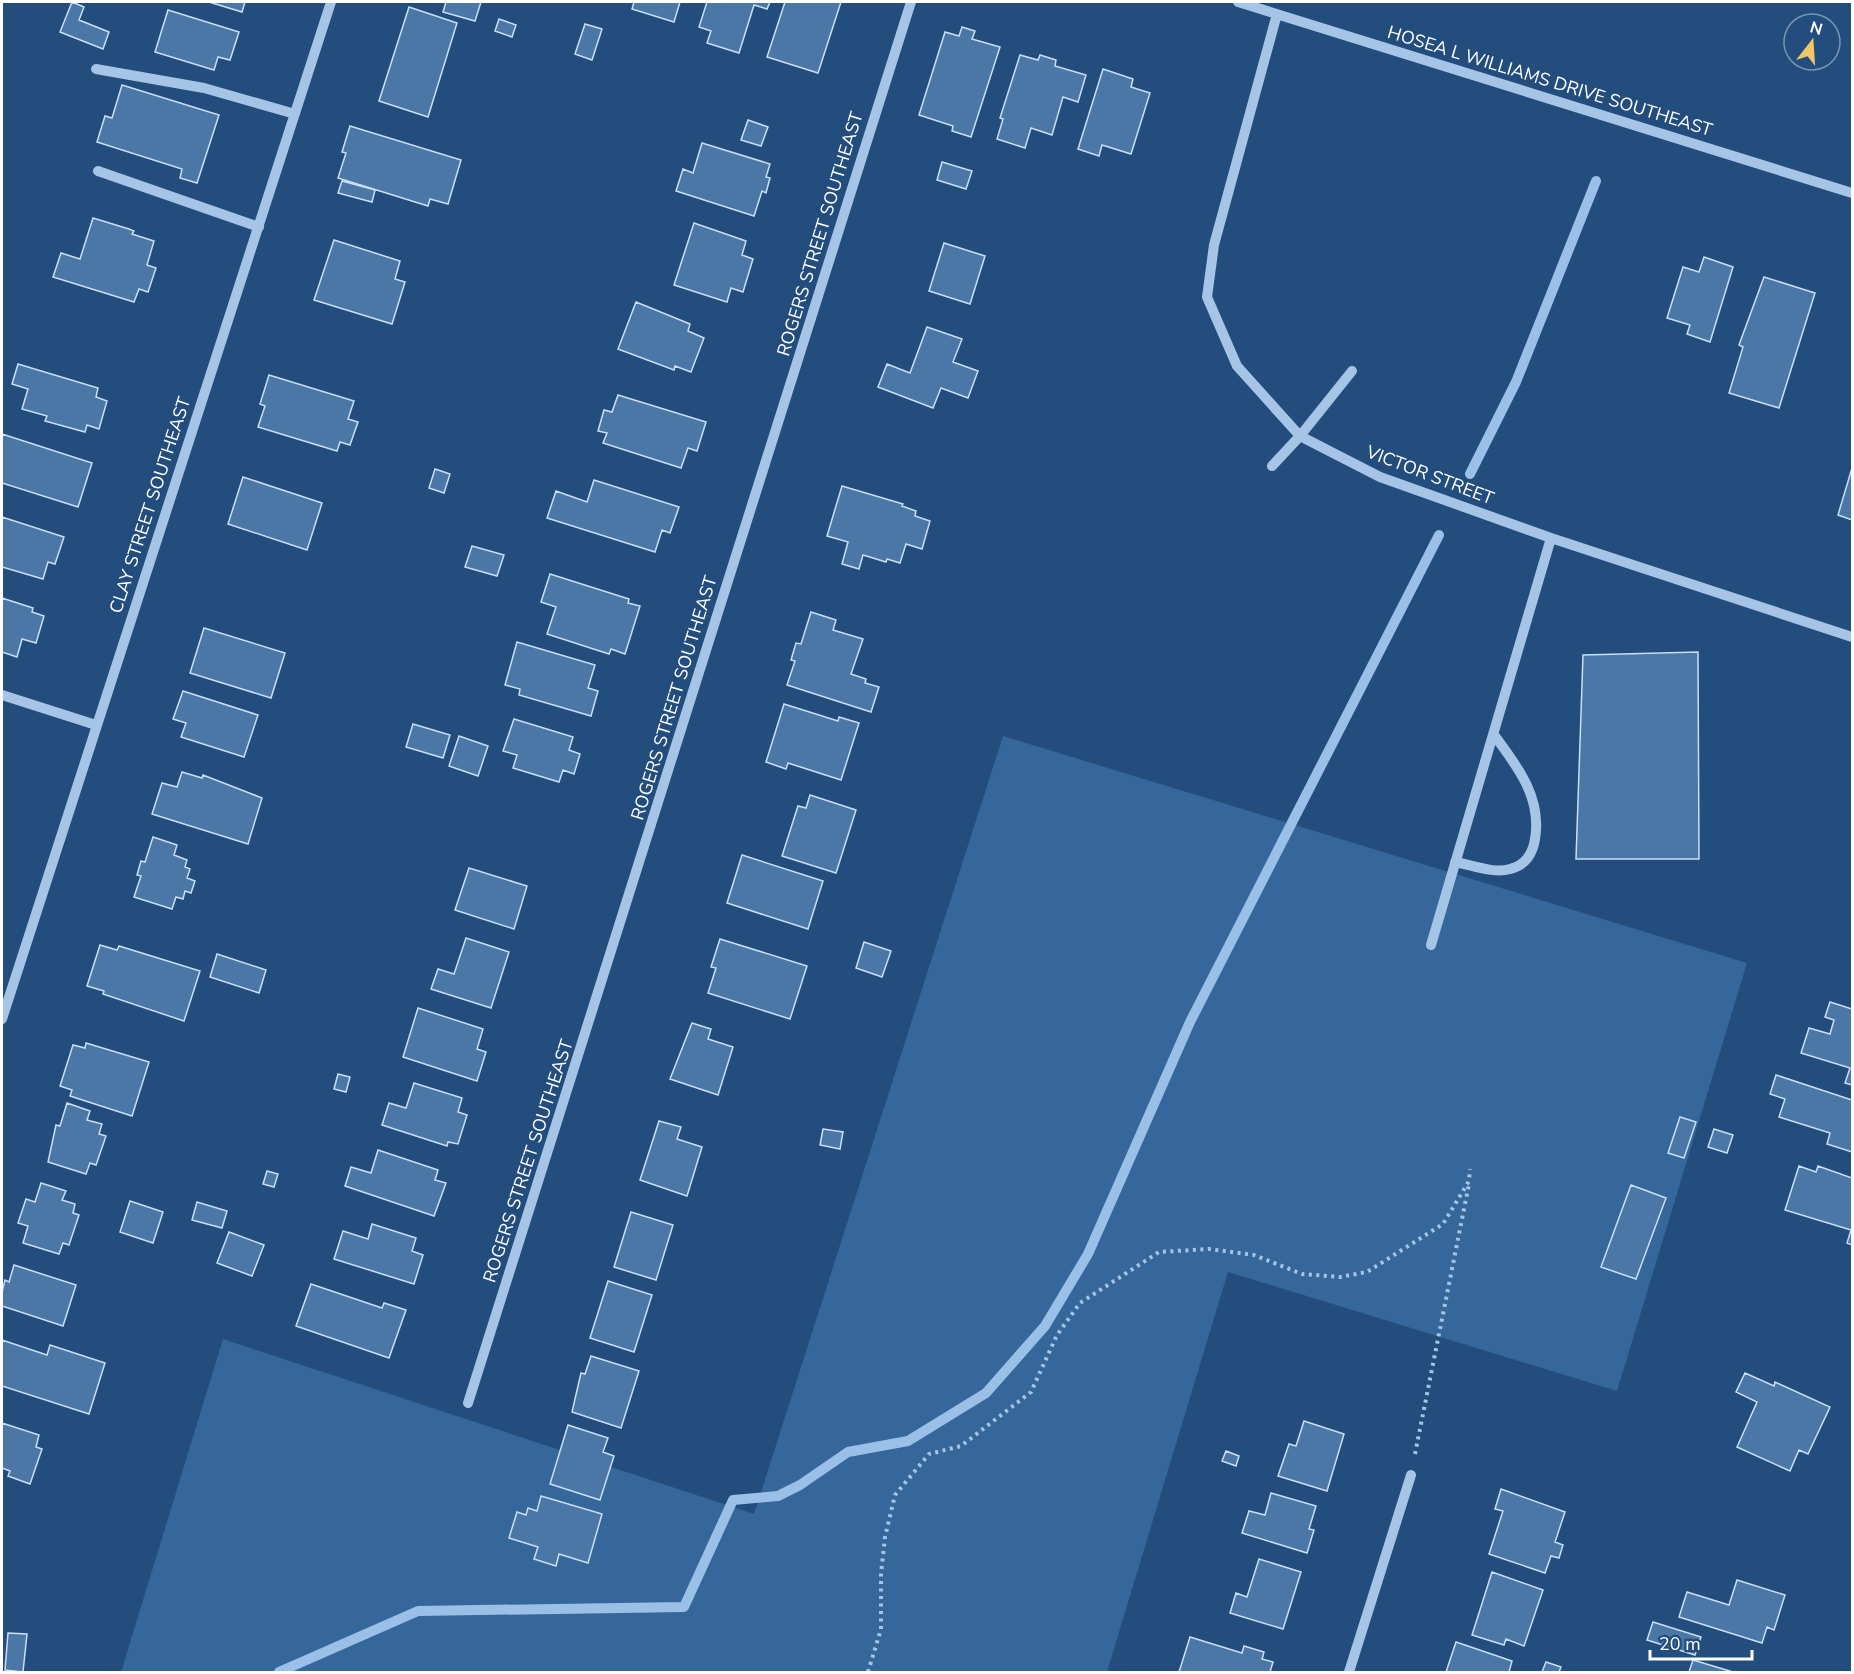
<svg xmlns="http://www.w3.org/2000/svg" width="1854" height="1674" font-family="'Nunito Sans',sans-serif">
<rect width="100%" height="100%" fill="#224d7d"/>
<path fill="#35679b" d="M1003,736L1747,963L1617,1391L1228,1272L1107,1672H121L223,1339L754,1514Z"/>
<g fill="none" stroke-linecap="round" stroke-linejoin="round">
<path stroke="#9ac0e7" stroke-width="10" d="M1470,474L1516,382L1596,181
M279,1672L418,1611L684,1607L733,1500L778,1496L800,1485L848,1452L908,1441L986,1393L1045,1326L1088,1254L1190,1022L1439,535"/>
</g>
<path fill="#4b77a6" stroke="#c9dff5" stroke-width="1.5" d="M72,2L84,7L79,20L109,32L103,49L60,32Z
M209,2H245L242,12Z
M446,2H481L475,21L443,12Z
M634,2H680L674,22L632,9Z
M707,2H770L767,9L754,5L739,53L707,43L711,31L699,27Z
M785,2H841L818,73L767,57Z
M409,7L457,23L428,117L379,101Z
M168,10L239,32L230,60L218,57L214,70L155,52Z
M499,19L516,25L512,37L495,31Z
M585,24L602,29L592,60L575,54Z
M962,27L975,31L972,39L1000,47L971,137L952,131L953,126L919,115L945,32L959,36Z
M1020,55L1038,60L1040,55L1056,60L1055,66L1086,75L1078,102L1063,97L1052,135L1031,128L1025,148L997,139L1003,119L1000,118Z
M1103,69L1133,79L1131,87L1150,93L1131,154L1102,145L1099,156L1078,149Z
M122,85L219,115L197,183L180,178L182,169L97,142L105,116L112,118Z
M748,120L768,127L761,146L741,140Z
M350,126L461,160L448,204L430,199L428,206L338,178L346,153L342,152Z
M702,143L770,164L766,177L770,178L766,193L762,191L754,216L676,191L683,169L693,173Z
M942,162L972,171L966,189L937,180Z
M342,181L375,190L372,202L338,193Z
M93,218L129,229L134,231L132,234L154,241L147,265L156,268L148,292L139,289L134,302L53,277L61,253L80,259Z
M694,223L746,241L742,255L753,259L743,292L731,288L727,302L674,285Z
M334,240L400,261L395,279L405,282L392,324L314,300Z
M944,243L985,256L970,304L929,291Z
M1704,257L1733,267L1710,342L1687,334L1690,325L1667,318L1683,267L1699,272Z
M1764,277L1815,293L1779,408L1729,393L1743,347L1739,345Z
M636,302L690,324L688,331L704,338L691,372L675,366L674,370L618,349Z
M927,327L962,339L953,362L978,371L968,398L941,388L933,408L878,387L887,364L910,373Z
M18,364L98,388L96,397L107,401L99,429L87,425L85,432L45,421L47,416L22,409L28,389L12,384Z
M269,375L354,401L348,419L358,422L350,445L340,442L337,451L258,427L265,406L260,404Z
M618,395L706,422L697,451L688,448L681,468L603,443L607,433L598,431L604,410L612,412Z
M2,434L92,463L78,507L2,483Z
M1852,468V520L1838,515Z
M435,469L450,474L444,493L429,488Z
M243,477L322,503L307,550L228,524Z
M594,480L679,507L670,533L662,530L655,552L547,518L556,491L587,502Z
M842,486L903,504L902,506L916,511L915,516L930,521L922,549L906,544L900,563L887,559L886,562L863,555L859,569L842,564L848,542L827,536Z
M2,517L64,537L55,564L48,562L43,579L2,567Z
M472,546L504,555L497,576L465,567Z
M550,574L629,599L628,603L640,606L625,654L611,649L609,654L547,634L556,607L541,602Z
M2,598L33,608L32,612L44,616L36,643L22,639L17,657L2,652Z
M811,612L836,620L833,630L863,639L851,674L866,679L865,683L879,687L871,712L787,685L795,661L791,660L796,643L801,644Z
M204,628L285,653L271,698L190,673Z
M517,642L595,665L588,688L598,691L591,716L519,695L520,689L505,685Z
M1698,652L1699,859H1576L1583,655Z
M183,691L258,715L244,757L181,737L186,723L173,719Z
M784,704L838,721L839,717L859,723L841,780L788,763L786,769L766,762Z
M514,719L573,737L569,750L580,754L574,774L563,770L559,782L513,768L517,755L503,751Z
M413,724L450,735L443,758L406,747Z
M459,736L488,746L478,776L449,766Z
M182,772L202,778L203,775L262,798L248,844L152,814L162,783L177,787Z
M810,795L856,810L836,873L782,856L798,806L806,808Z
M153,837L177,845L174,855L187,860L185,867L190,869L187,878L195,881L191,893L185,891L183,899L176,897L172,909L134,897L141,876L137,875L141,861L145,862Z
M742,855L823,881L808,929L727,903Z
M469,868L527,886L514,929L455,910Z
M466,938L509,952L491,1008L431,989L438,969L454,974Z
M720,939L807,966L790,1019L708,993L716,968L711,967Z
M864,942L891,951L882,977L856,968Z
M100,945L117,950L119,946L200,971L184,1021L103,994L104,991L87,986Z
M217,954L266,970L259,993L210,977Z
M1830,1002L1852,1009V1085L1845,1083L1850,1068L1801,1053L1809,1028L1830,1034L1834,1020L1825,1017Z
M418,1008L483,1029L477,1049L486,1052L477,1081L403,1057Z
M692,1023L711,1029L708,1039L733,1047L718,1095L670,1079Z
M86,1043L149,1062L132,1116L70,1096L72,1090L60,1086L73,1045L85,1048Z
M338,1074L350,1077L346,1092L334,1089Z
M1776,1075L1852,1100V1152L1827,1144L1830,1133L1779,1117L1785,1099L1770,1094Z
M414,1083L462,1098L458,1112L467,1115L458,1144L448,1142L447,1146L382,1125L389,1103L406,1108Z
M67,1103L90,1111L87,1120L102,1124L99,1134L106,1136L96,1165L90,1163L86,1174L48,1162L56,1125L60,1126Z
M1680,1117L1696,1122L1684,1158L1668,1153Z
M659,1121L681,1127L677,1139L702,1147L687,1196L640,1180Z
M823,1129L843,1132L840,1149L820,1145Z
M1714,1129L1733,1135L1727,1153L1708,1147Z
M378,1150L438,1170L435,1180L446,1183L434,1216L345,1186L351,1167L371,1173Z
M1799,1166L1816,1172L1818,1166L1852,1178V1245L1847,1243L1851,1230L1785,1210Z
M267,1171L278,1174L274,1187L263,1184Z
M41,1183L66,1191L62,1200L75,1204L73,1213L79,1215L69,1245L63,1243L59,1254L23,1243L28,1226L18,1223L26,1199L35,1202Z
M1631,1185L1666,1198L1636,1279L1601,1267Z
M130,1201L163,1212L153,1243L120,1232Z
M197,1202L227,1211L222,1228L192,1220Z
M631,1212L673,1225L656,1280L614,1267Z
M372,1224L416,1238L412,1251L423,1255L414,1284L334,1259L343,1231L368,1239Z
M229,1232L264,1245L252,1276L217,1263Z
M14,1265L76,1285L63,1326L2,1306V1292L5,1280L9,1282Z
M608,1281L652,1295L634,1352L590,1338Z
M311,1284L382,1308L384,1303L406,1310L389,1358L296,1326Z
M2,1340L47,1355L50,1345L105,1363L89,1414L2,1386Z
M591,1356L639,1371L621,1428L572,1412L581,1373L585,1374Z
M1745,1373L1774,1386L1775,1382L1830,1407L1808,1454L1799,1450L1790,1471L1737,1447L1757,1402L1736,1392Z
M1304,1421L1344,1434L1327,1491L1278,1476L1289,1444L1296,1446Z
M2,1423L39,1435L36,1447L42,1449L30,1484L8,1476L10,1471L2,1468Z
M568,1425L608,1438L603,1452L614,1456L600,1500L550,1484Z
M1226,1451L1239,1456L1236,1466L1222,1461Z
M1501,1489L1565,1512L1555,1542L1563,1545L1559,1558L1551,1556L1545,1573L1489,1554L1503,1511L1495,1509Z
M1271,1493L1316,1506L1309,1529L1314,1530L1307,1553L1242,1533L1249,1511L1265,1515Z
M541,1496L602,1514L588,1563L559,1554L556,1566L534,1559L538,1547L509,1538L517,1512L526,1515L528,1508L537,1511Z
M1259,1559L1301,1572L1283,1629L1230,1613L1236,1593L1247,1597Z
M1492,1572L1543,1590L1524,1646L1506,1639L1504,1645L1472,1635Z
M1737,1580L1785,1595L1774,1630L1767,1627L1762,1643L1679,1617L1687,1592L1729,1605Z
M1653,1622L1701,1637L1695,1655L1647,1640Z
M8,1633L27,1634L23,1672L5,1670Z
M1190,1637L1242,1653L1244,1646L1264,1652L1262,1659L1273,1662L1270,1672H1179Z
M1456,1642L1512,1661L1509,1672H1446Z
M1693,1660L1733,1672H1689Z
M1546,1662L1561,1667L1559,1672H1542Z"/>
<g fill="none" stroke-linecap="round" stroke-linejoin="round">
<path stroke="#a6c5e6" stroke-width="4" stroke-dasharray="3 4.5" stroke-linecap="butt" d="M1415,1454L1469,1184
M868,1672L881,1629V1574L885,1537L895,1495L929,1454L961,1446L1031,1392L1057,1335L1080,1303L1159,1252L1209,1249L1254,1255L1302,1274L1340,1277L1367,1272L1443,1224L1469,1181L1470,1169"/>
<path stroke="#a6c5e6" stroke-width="10" d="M1238,2L1852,193
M1277,14L1214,245L1207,297L1237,366L1300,436L1380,477L1551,538L1852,637
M96,69L204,88L295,114
M98,171L259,227
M1272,466L1300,436L1352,371
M2,695L96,725
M1455,862C1472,865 1494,874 1510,869C1525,866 1533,853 1535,839C1542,798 1518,767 1494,735
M1431,945L1551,538
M2,1019L331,2
M468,1403L911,2
M1349,1672L1411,1475"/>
</g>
<g text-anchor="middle" stroke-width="6" stroke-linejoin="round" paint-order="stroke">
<g font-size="18" fill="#fff" stroke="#224d7d">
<text transform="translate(1550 81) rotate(17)" y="6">HOSEA L WILLIAMS DRIVE SOUTHEAST</text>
<text transform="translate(820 234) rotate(-73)" y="6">ROGERS STREET SOUTHEAST</text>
<text transform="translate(1430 475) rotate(21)" y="6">VICTOR STREET</text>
<text transform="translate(150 505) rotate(-72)" y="6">CLAY STREET SOUTHEAST</text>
<text transform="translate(674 698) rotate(-73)" y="6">ROGERS STREET SOUTHEAST</text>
<text transform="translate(528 1161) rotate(-72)" y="6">ROGERS STREET SOUTHEAST</text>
</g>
</g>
<rect width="1854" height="1674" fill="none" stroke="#ffffff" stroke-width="6"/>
<g transform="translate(1812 42) rotate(17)"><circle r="28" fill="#224d7d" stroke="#7a94b1" stroke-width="1.5"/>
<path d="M0-4.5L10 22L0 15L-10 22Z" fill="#f2c569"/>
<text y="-9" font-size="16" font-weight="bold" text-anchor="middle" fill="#ffffff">N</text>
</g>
<path d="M1650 1650v9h102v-9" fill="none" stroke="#ffffff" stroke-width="3"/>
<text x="1659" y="1650" font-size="18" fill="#ffffff" stroke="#224d7d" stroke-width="4.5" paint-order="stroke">20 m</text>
</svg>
